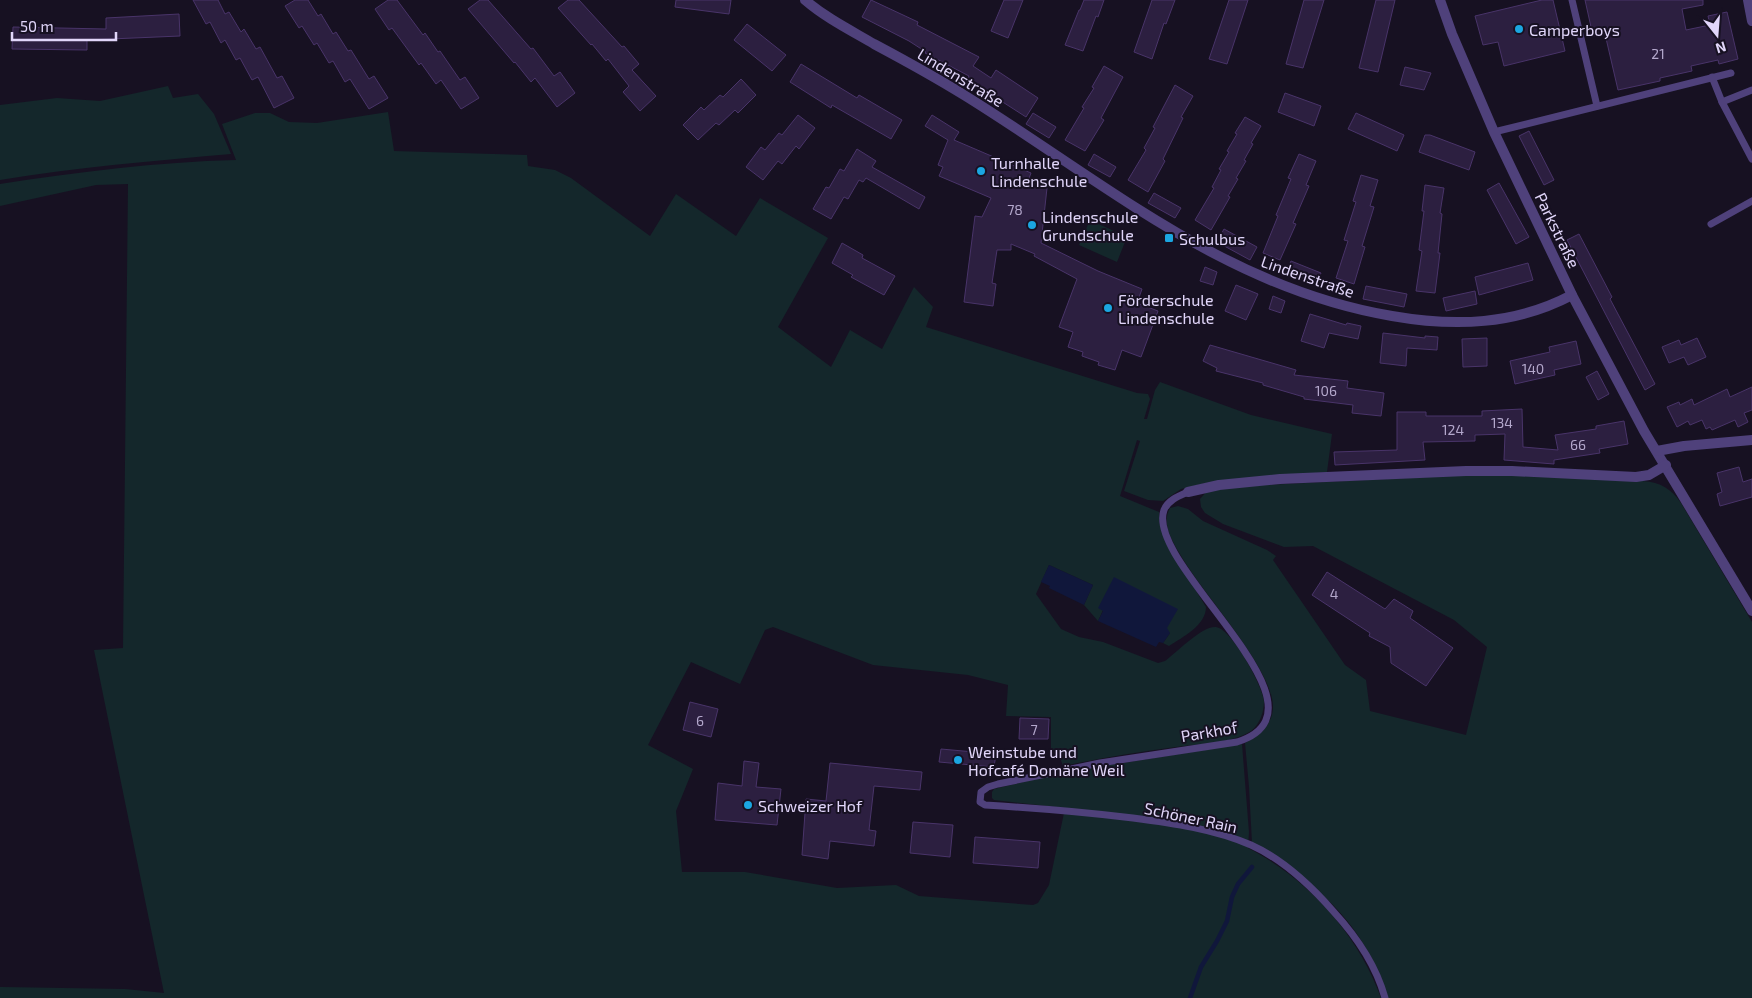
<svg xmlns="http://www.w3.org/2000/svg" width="1752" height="998" font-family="'Exo 2',sans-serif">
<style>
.green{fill:#14272b}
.water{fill:#10173b}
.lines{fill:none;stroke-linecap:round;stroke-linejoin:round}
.stream{stroke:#10173b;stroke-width:4.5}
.building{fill:#2c1f40;stroke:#493469}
.lane{stroke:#4f417b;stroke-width:7}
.street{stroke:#4f417b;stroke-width:10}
.poi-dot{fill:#1ba6e1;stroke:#171122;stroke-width:2}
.labels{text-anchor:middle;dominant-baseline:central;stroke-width:4;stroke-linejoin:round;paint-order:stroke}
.number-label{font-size:14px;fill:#b4a8cc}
.poi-label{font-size:16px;fill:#e1d6fa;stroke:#171122;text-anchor:start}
.street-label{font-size:16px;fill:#e1d6fa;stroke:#171122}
</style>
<rect width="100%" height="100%" fill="#171122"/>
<!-- green -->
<g class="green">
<path d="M168,86L173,98L198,94L214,114L231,154C153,161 77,167 0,180V105L57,98L100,101Z"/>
<path d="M388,112L394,151L527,155L528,166L555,170L571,178L650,236L676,194L736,236L760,198L828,238L778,327L831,367L850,330L882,349L914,287L933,307L926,327L1137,393L1148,394L1150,399L1144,419H1147L1155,390L1160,382L1251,415L1332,434L1327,472L1206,483L1181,489L1163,501L1148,500L1124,491L1140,441L1137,440L1120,496L1159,512L1160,525L1166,542L1206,607C1206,625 1183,637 1169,646L1163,643L1170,633L1099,608L1103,610L1098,621L1084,605L1093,585L1049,565L1036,594L1061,629L1079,637L1103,642L1158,663L1165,661C1177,652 1201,627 1215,627C1230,626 1263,686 1264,701C1264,712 1260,724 1251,731C1233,743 1198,744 1176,747C1139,752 1101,758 1063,766L1059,755H1051V717L1006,716L1008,685L968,675L873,665L773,627L765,630L740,684L691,662L648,745L693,769L676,811L682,872H745L837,888L896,885L919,896L1033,905L1038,903L1049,885L1065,808L994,800L992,798V792L994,789L1060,773L1242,744L1249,832L1248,848C1308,879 1358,934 1381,998H0V987H3L125,989L164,993L94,650L123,648L128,184L96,185L0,206V184C78,172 157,162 236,160L222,124L255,113H270L289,122L317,123Z"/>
<polygon points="1090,220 1127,237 1117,262 1079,245"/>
<path d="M1489,474L1643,481C1661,482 1671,489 1681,503L1752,622V998H1388C1376,958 1352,920 1320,893C1299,874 1274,859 1252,843L1249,787L1245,743C1260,736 1273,724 1273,706C1272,667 1201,592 1180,554C1172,540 1161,524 1170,508L1178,506L1188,509L1203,521L1267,550L1276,556L1273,560L1345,665L1366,680L1370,711L1466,735L1487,647L1454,620L1313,546L1284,547L1223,524L1205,513L1201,507L1200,499L1207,491L1242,486Z"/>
</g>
<!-- water -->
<g class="water">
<polygon points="1049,565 1093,585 1084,605 1049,588 1050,586 1041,582"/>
<polygon points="1114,577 1178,609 1167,628 1170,633 1163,643 1159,642 1156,647 1098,621 1103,611 1098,608"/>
</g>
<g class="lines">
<!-- stream -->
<polyline class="stream" points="1190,998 1201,967 1217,941 1227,921 1232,897 1238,884 1252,867"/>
</g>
<!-- building -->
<g class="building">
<polygon points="193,0 218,0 225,14 229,12 241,32 244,29 256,49 260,47 277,78 282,76 294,98 274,108 258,77 252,80 240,58 236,60 225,40 221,43 210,22 206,24"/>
<polygon points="295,0 308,0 318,16 321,14 333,34 336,32 348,51 351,50 369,79 374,76 388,98 369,109 350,79 345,82 333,61 329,63 317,43 314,45 302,26 299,28 285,6"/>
<polygon points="388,0 397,0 423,35 425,33 438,52 440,51 460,80 465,77 479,98 461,109 441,80 436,84 421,63 419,65 392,28 389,30 375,9"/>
<polygon points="480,0 488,0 531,49 533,48 554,76 560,72 575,93 557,107 535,78 531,82 515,62 514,63 468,9"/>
<polygon points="568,0 579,0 622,47 624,46 639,64 632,70 656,96 640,111 623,92 629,86 608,59 606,61 592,44 591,45 558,8"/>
<polygon points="676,0 731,0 729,14 675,7"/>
<polygon points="871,0 918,22 917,25 979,57 973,66 991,78 996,70 1038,98 1026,117 967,79 969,76 925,53 926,52 909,41 862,17"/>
<polygon points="1004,0 1023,0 1008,38 991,31"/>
<polygon points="1084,0 1104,0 1098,17 1096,16 1083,51 1065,45 1079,10 1080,10"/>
<polygon points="1152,0 1175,0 1166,24 1164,23 1152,59 1134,52"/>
<polygon points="1229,0 1248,0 1227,64 1209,59"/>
<polygon points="1304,0 1324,0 1303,68 1286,64"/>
<polygon points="1376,0 1395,0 1378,72 1359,68"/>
<polygon points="1542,0 1553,0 1565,51 1504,66 1498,42 1483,45 1475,16"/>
<polygon points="1585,0 1703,0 1703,5 1682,9 1686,30 1710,25 1708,16 1727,12 1738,59 1719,64 1718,60 1691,66 1692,71 1660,78 1660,81 1618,90 1605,34 1593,36"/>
<polygon points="179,14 180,36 87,40 87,50 12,49 13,27 106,29 106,18"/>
<polygon points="747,24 786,55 772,71 734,40"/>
<polygon points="801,64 857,98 859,95 902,120 891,139 832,105 831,108 790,82"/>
<polygon points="1104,66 1123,77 1101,118 1104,120 1085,151 1065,140 1084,108 1082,107 1094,88 1092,87"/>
<polygon points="1405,67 1431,73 1424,90 1400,85"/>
<polygon points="741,79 756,95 738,113 735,110 719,125 716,123 698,140 683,125 701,107 704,110 720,95 723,97"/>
<polygon points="1175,85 1193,96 1181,117 1183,118 1163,159 1165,161 1148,192 1128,180 1146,150 1144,148 1155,128 1153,127"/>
<polygon points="1285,93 1321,106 1314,126 1278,112"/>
<polygon points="1033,113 1056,127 1049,138 1026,124"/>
<polygon points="1356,113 1404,135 1397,151 1348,129"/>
<polygon points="798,115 815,128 799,149 796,146 782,164 778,161 763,180 746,167 761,147 765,150 779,133 782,135"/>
<polygon points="932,115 959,132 954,140 1031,173 1028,181 1047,188 1041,243 1098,271 1142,289 1137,303 1158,311 1141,357 1122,350 1115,370 1098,365 1099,362 1082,356 1083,352 1068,347 1073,332 1059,327 1077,279 1034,256 1035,254 1011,244 1011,250 997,250 992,283 996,284 993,306 964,302 975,216 982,217 991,198 939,176 943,167 938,165 948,140 925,126"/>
<polygon points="1245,117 1261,126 1251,143 1253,144 1244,160 1246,161 1236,178 1238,179 1228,196 1230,197 1211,230 1195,220 1214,188 1212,187 1221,170 1219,169 1229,152 1227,151 1237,134 1235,133"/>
<polygon points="1529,131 1554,180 1544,185 1519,136"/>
<polygon points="1425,135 1430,135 1475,152 1469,170 1419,152"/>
<polygon points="857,149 876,161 872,167 925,197 919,209 866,178 863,182 859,180 848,199 844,197 831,219 813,209 826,187 829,188 840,169 844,171"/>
<polygon points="1094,154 1116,167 1110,177 1088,165"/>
<polygon points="1299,154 1316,161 1306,185 1309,186 1293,223 1296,224 1280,260 1263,253 1278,216 1276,215 1291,179 1288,178"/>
<polygon points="1361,175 1378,180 1370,206 1374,207 1362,246 1365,247 1354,284 1336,278 1348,241 1344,240 1356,202 1353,201"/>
<polygon points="1499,183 1529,237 1516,244 1487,190"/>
<polygon points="1425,185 1444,188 1440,213 1442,214 1438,253 1440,253 1435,293 1416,291 1422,251 1419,250 1424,211 1422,211"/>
<polygon points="1154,193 1181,208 1175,218 1148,203"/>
<polygon points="1224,229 1257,247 1250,260 1217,242"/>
<polygon points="1579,234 1612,297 1610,299 1655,384 1645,390 1567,240"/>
<polygon points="842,243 863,255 862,258 895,276 884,295 851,277 853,275 832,263"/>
<polygon points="1291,261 1321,273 1316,284 1286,272"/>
<polygon points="1528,263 1533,280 1479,295 1475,277"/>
<polygon points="1205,267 1217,272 1213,285 1200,281"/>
<polygon points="1236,285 1258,294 1246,320 1225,311"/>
<polygon points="1366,286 1407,294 1404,307 1363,299"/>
<polygon points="1475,291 1477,304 1446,311 1443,298"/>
<polygon points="1273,296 1285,301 1281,313 1269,309"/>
<polygon points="1310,314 1346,325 1347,323 1361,326 1358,339 1329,333 1324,348 1301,341"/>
<polygon points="1383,333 1425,338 1425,336 1438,337 1437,350 1407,348 1406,366 1380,363"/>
<polygon points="1487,338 1487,366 1463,367 1462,339"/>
<polygon points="1697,338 1706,357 1688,365 1684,357 1669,363 1662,347 1679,340 1681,345"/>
<polygon points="1576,341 1581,364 1554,370 1555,375 1515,384 1510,361 1550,352 1549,347"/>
<polygon points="1210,345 1296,370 1294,375 1348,381 1347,388 1384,393 1381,416 1352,413 1353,405 1304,399 1304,397 1263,385 1263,383 1216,371 1217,368 1203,361"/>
<polygon points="1597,371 1609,394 1598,400 1586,377"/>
<polygon points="1752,387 1752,410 1744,413 1748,422 1738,427 1735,420 1712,430 1710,427 1706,429 1702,420 1690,425 1688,421 1677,427 1667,407 1679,402 1680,405 1692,399 1694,405 1727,389 1730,397"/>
<polygon points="1522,409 1523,447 1558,450 1555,435 1596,429 1596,426 1624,421 1628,444 1599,449 1600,453 1554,460 1554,464 1504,460 1505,434 1475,435 1475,441 1423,442 1425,460 1335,465 1334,452 1397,450 1397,412 1426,412 1426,416 1482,416 1482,411"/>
<polygon points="1739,467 1743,482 1752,479 1752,497 1720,506 1717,494 1722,492 1717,473"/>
<polygon points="1327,572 1385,609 1394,599 1413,611 1410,618 1453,648 1426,686 1391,663 1390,647 1369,636 1370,633 1312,595"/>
<polygon points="690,702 718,709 711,737 683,730"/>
<polygon points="1020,718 1049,719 1048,739 1019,739"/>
<polygon points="941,749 996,754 994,767 939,762"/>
<polygon points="744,761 759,763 756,787 781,789 777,825 715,820 718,783 742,786"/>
<polygon points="830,763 922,772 920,790 874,786 869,830 876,831 874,846 830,841 828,859 802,855 806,799 826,801"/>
<polygon points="913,822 953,825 950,857 910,853"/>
<polygon points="975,837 1040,842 1038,868 973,863"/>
</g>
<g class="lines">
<!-- lane -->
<g class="lane">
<polyline points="1572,0 1597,106"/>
<polyline points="1712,77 1722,102 1752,90"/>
<polyline points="1722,102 1752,159"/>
<polyline points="1494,132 1731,73"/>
<polyline points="1711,224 1752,201"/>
<path d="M1188,492C1179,496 1168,500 1164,510C1144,565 1343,709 1237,742L1100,763L998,784L988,787L981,792L980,802L985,805C1035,808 1084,812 1133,818C1172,823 1214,829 1251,845C1282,859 1311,886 1333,911C1356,936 1376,965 1385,998"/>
</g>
<!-- street -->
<g class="street">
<path d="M805,0C826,18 850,30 874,44C904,60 935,77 964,95C1103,181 1225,288 1392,316C1455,327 1515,325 1572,295"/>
<polyline points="1440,0 1452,34 1494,132 1572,295 1644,431 1752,611"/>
<polyline points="1748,0 1752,21"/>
<polyline points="1657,451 1684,446 1752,440"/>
<polyline points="1188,492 1219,485 1280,479 1466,471 1512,471 1636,477 1649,475 1666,465"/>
</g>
</g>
<!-- markers -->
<g class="poi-dot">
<circle cx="1519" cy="29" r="5"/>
<circle cx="981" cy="171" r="5"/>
<circle cx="1032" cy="225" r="5"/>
<rect x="1164" y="233" width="10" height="10" rx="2.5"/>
<circle cx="1108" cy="308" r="5"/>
<circle cx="958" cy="760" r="5"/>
<circle cx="748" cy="805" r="5"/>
</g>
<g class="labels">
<!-- number labels -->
<g class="number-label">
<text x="1658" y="53">21</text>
<text x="1015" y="209">78</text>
<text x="1533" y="368">140</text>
<text x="1326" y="390">106</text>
<text x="1502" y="422">134</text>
<text x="1453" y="429">124</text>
<text x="1578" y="444">66</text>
<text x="1334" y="593">4</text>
<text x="700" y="720">6</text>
<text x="1034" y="729">7</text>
</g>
<!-- poi labels -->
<g class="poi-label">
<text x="1529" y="29">Camperboys</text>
<text x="991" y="162">Turnhalle<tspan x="991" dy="18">Lindenschule</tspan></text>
<text x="1042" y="216">Lindenschule<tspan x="1042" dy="18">Grundschule</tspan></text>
<text x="1179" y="238">Schulbus</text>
<text x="1118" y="299">Förderschule<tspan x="1118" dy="18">Lindenschule</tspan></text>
<text x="968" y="751">Weinstube und<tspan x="968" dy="18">Hofcafé Domäne Weil</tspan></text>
<text x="758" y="805">Schweizer Hof</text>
</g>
<!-- street labels -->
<g class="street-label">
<text transform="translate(961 77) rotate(31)">Lindenstraße</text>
<text transform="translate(1558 230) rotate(64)">Parkstraße</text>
<text transform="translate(1308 276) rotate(19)">Lindenstraße</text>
<text transform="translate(1209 731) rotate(-10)">Parkhof</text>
<text transform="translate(1191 817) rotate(12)">Schöner Rain</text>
</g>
</g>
<!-- north arrow -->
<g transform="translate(1717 35) rotate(163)" stroke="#171122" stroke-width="4" paint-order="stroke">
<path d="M0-4L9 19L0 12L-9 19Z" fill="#e1d6fa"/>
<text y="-8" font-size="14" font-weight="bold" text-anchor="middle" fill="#e1d6fa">N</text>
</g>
<!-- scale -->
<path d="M12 32v8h104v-8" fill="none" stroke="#e1d6fa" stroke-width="2.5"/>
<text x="20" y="32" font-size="15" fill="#e1d6fa" stroke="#171122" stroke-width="4" paint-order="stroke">50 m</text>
</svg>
